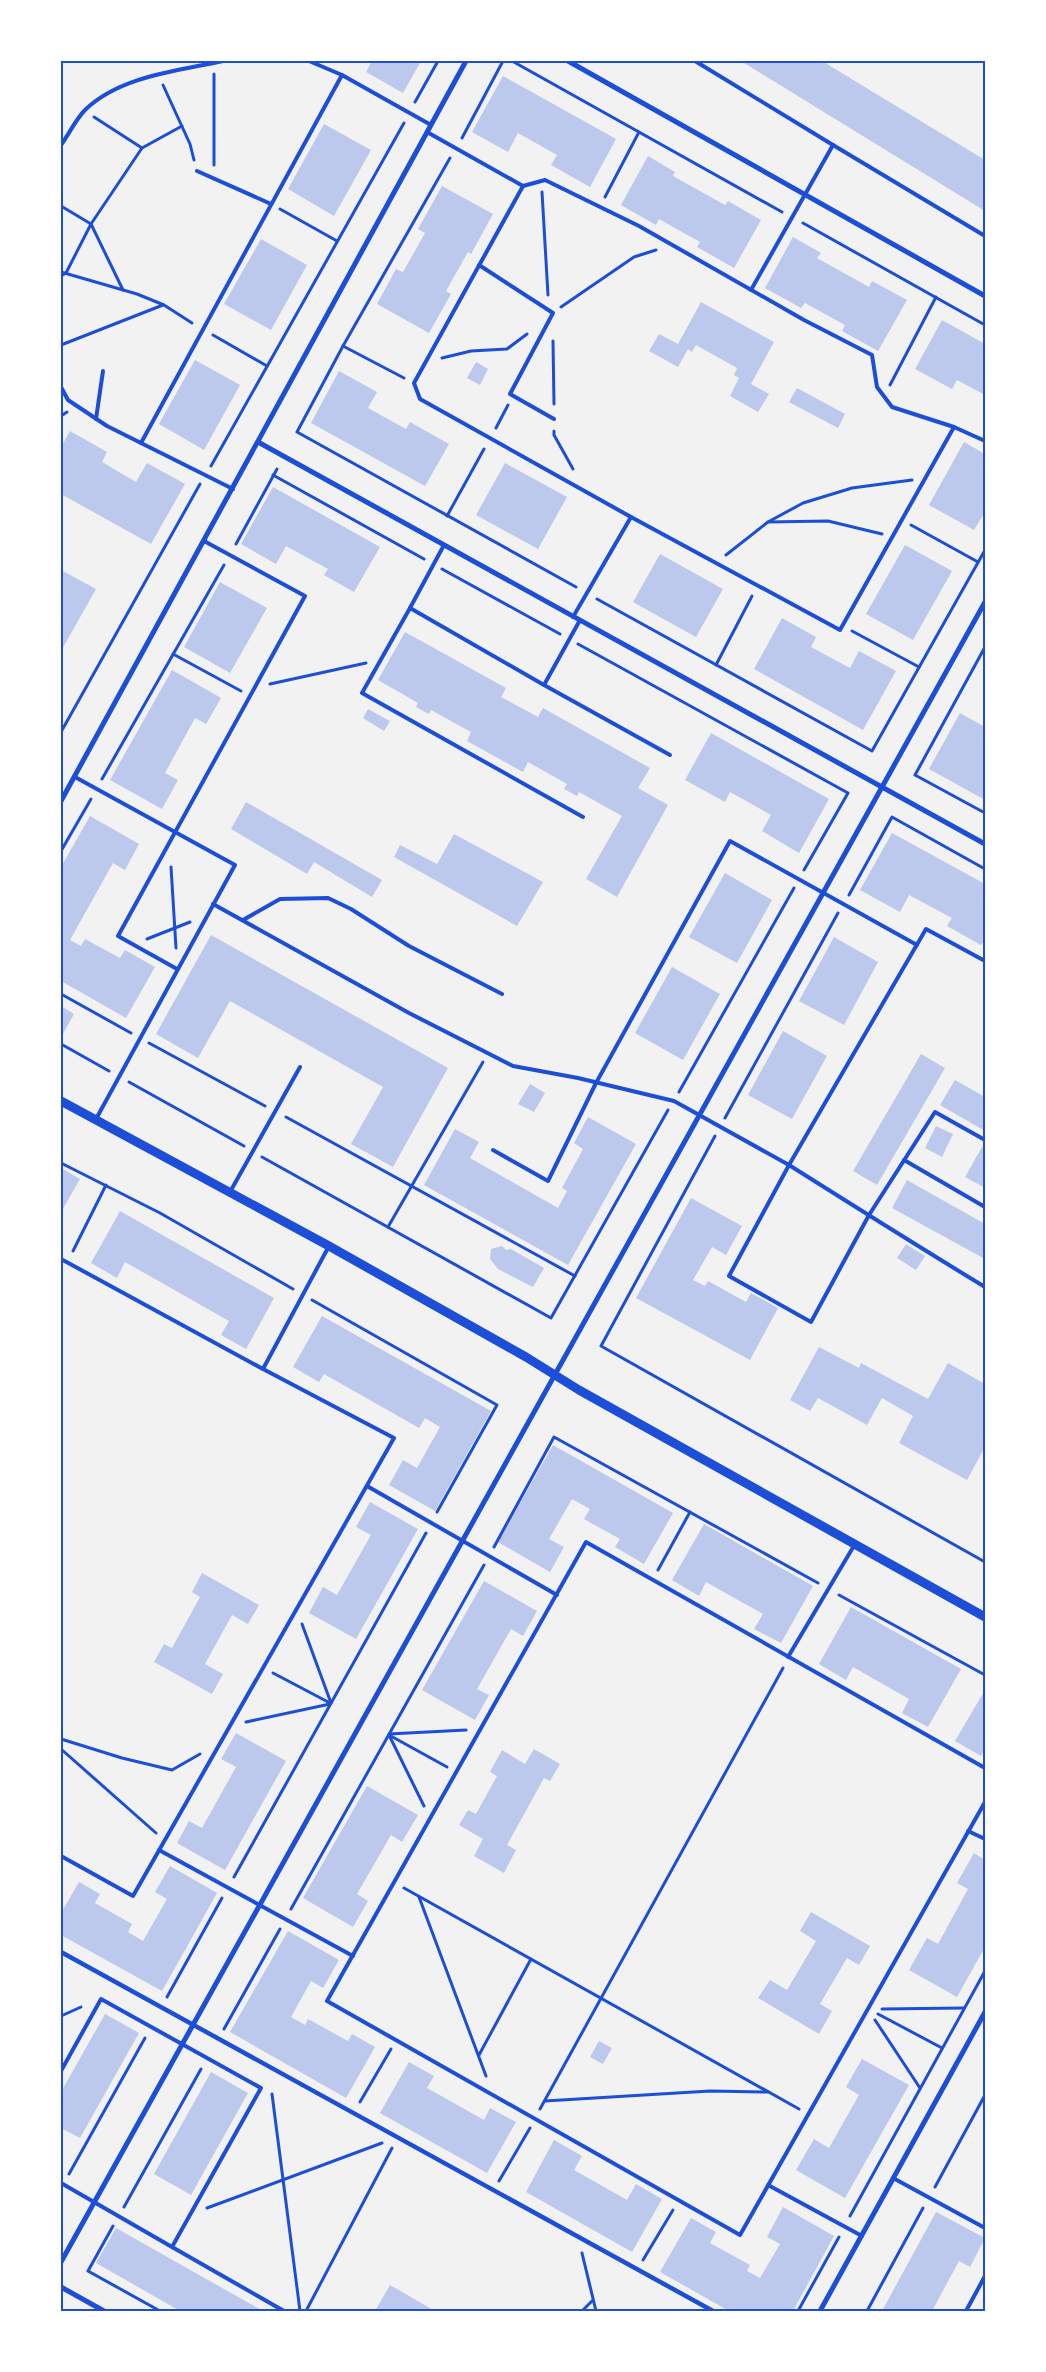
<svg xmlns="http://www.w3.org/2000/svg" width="1046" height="2372" font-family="'Fira Sans',sans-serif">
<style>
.building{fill:#bdc9ec}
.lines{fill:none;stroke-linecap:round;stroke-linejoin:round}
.path{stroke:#1d4ed8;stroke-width:3}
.service{stroke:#1d4ed8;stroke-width:4}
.pedestrian{stroke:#1d4ed8;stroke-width:4.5}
.minor{stroke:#1d4ed8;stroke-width:5}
.tertiary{stroke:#1d4ed8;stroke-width:9}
.neatline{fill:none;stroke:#1d4ed8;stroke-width:2}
</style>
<rect width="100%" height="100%" fill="#f2f2f2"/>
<!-- building -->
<g class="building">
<polygon points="372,61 421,61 403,93 366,72"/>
<polygon points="741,61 822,61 985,160 985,211"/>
<polygon points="503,76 616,139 590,187 551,165 557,155 518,133 508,152 472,132"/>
<polygon points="324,124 371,150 334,216 288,189"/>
<polygon points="648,156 675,172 673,176 725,205 728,201 761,220 734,268 697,247 700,242 659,219 656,225 621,205"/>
<polygon points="442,186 493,214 471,254 468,252 446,291 451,294 429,333 377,304 396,269 403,272 425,233 418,229"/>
<polygon points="793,237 821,253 817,258 869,287 872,281 907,300 878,351 842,331 845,325 805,303 801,308 765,288"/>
<polygon points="261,239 307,265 271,330 224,304"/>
<polygon points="701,302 774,342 751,384 769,394 758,412 730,396 739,378 734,375 737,368 696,345 692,352 688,349 678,367 649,351 659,334 678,344"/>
<polygon points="942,320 985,344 985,395 957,380 952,389 915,369"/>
<polygon points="195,360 240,385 204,450 159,424"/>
<polygon points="476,362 488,369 480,385 467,378"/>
<polygon points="339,371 377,392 368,408 406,429 410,422 449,444 425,486 311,423"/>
<polygon points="797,388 845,414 838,428 789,402"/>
<polygon points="70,431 107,452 102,462 136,482 147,463 185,484 151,544 61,494 61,447"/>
<polygon points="964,442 985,454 985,512 974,530 929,505"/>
<polygon points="505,463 567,497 538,549 476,515"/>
<polygon points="273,487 380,547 354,592 324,575 328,569 286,546 276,564 241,544"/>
<polygon points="905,545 952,571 913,640 866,614"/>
<polygon points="660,554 723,589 696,637 633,602"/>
<polygon points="61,570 96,589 61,651"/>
<polygon points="220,582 267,608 230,673 184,647"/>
<polygon points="782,618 816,637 811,647 850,668 859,651 896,671 863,730 754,669"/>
<polygon points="405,632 506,688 501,697 538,717 543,708 650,768 638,788 668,805 617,897 586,879 622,816 579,792 577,796 564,789 567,784 528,762 523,772 467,741 471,732 431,710 429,714 416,707 418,703 378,680"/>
<polygon points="172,670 221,698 206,724 195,718 165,773 178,780 162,809 110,780"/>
<polygon points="368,709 390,721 384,731 363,718"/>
<polygon points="960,713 985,727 985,800 929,769"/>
<polygon points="711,733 829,799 799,853 762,831 771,815 730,792 725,802 685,780"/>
<polygon points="246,802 382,880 372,897 314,862 307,874 231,829"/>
<polygon points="90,816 139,844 125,870 113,863 70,940 81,946 85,939 120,958 125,950 155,967 126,1018 61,981 61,867"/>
<polygon points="892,833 985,884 985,939 981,945 947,926 952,918 909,895 900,912 860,890"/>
<polygon points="454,834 543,882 517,926 394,857 400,845 437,864"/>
<polygon points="725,873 772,900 737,963 689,937"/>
<polygon points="211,935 448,1068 393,1167 351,1144 383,1087 230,1001 198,1058 156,1034"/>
<polygon points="834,937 878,962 844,1025 799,1001"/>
<polygon points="672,967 720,994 683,1060 635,1033"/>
<polygon points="61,1006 74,1014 63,1034 61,1034"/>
<polygon points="783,1031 827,1056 792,1119 748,1095"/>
<polygon points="921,1054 945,1068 877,1185 853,1171"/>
<polygon points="955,1080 985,1097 985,1131 940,1105"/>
<polygon points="530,1084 545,1093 534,1112 518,1104"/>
<polygon points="588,1117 636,1144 568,1265 424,1185 455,1129 479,1142 470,1158 558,1208 567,1191 562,1188 583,1149 574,1143"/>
<polygon points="936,1126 953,1134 942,1157 925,1148"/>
<polygon points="982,1147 985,1148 985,1188 965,1177"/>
<polygon points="61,1168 80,1179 61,1212"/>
<polygon points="907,1180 985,1224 985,1259 892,1208"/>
<polygon points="691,1198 742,1226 726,1255 712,1247 693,1280 705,1286 708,1281 746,1302 751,1293 778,1308 750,1360 636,1298"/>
<polygon points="120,1211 274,1298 246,1349 221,1335 229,1321 125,1262 117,1278 91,1263"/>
<polygon points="906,1244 925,1256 916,1270 897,1258"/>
<polygon points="502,1246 506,1250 511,1249 544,1268 533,1287 498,1269 490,1259 491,1249"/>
<polygon points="322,1316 491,1411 435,1511 389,1485 403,1460 417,1468 440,1427 425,1418 419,1428 324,1374 319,1382 293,1367"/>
<polygon points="819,1347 859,1368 861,1363 928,1399 948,1363 985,1384 985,1447 967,1480 899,1443 913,1416 882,1398 867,1425 818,1398 810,1411 790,1400"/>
<polygon points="553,1445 673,1513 644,1564 615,1547 620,1539 584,1519 590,1509 572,1499 549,1539 564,1547 550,1572 498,1542"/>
<polygon points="370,1502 418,1529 356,1639 309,1613 323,1587 337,1595 371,1535 356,1527"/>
<polygon points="704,1524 813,1586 781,1643 754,1629 763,1614 706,1582 699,1596 672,1580"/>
<polygon points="202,1573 259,1605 248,1624 232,1615 205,1664 223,1674 212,1694 154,1662 164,1644 172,1648 200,1597 192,1592"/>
<polygon points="484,1581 537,1611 523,1636 511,1629 477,1689 489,1695 475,1720 422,1690"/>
<polygon points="851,1607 961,1669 928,1727 902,1713 909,1699 853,1667 846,1680 819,1664"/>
<polygon points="985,1690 985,1748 981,1756 955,1741"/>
<polygon points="236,1733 286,1761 225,1870 177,1843 189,1821 202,1828 236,1767 221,1759"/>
<polygon points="534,1749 560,1764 550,1781 544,1778 507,1845 516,1850 504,1873 474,1856 483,1839 459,1825 468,1810 476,1814 497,1776 490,1772 502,1750 525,1764"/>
<polygon points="367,1786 418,1815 402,1842 391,1835 357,1894 368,1901 353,1927 303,1898"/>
<polygon points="974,1853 985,1860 985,1947 957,1997 909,1970 927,1938 938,1944 968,1889 957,1883"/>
<polygon points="170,1866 217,1893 162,1991 61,1935 61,1913 79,1882 100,1894 95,1903 132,1924 128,1932 143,1941 167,1899 155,1892"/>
<polygon points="811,1912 870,1946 859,1965 847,1958 820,2004 832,2011 819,2034 758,1998 770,1980 787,1990 816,1941 800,1931"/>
<polygon points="288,1931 339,1960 323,1988 311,1981 291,2017 305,2025 308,2019 348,2041 352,2034 375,2047 346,2098 230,2032"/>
<polygon points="105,2014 139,2033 80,2138 61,2128 61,2092"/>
<polygon points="599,2041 612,2048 603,2064 590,2057"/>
<polygon points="862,2059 909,2085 845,2198 796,2170 814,2139 829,2148 859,2095 846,2087"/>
<polygon points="409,2062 434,2076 427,2088 484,2120 490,2108 516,2122 487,2173 380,2113"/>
<polygon points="211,2072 248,2093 191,2195 154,2174"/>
<polygon points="554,2140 582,2156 574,2170 627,2200 636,2184 662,2199 632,2252 526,2192"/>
<polygon points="783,2207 834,2236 793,2311 729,2311 660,2272 691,2218 716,2232 710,2243 750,2265 747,2271 760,2278 780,2244 767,2237"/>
<polygon points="936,2212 985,2238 970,2267 959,2261 932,2311 882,2311"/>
<polygon points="116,2228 263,2311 180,2311 96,2263"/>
<polygon points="390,2285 435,2311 375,2311"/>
</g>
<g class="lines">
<!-- path -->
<g class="path">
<polyline points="512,61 782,212"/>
<polyline points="163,85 190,144 194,160"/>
<polyline points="415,102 438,61"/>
<polyline points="462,138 503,61"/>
<polyline points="142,148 182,126"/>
<polyline points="450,158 343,346 297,432 576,587"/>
<polyline points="214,165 214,74"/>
<polyline points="542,192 548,295"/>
<polyline points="605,197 639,132"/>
<polyline points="61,206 91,224 123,290"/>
<polyline points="280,209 337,241"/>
<polyline points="803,223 985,325"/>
<polyline points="61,272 137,294 164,305 192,323"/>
<polyline points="61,276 66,273 91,224 142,148 94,117"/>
<polyline points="561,307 634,257 656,250"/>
<polyline points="213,335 267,366"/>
<polyline points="553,341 554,404"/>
<polyline points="61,345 163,305"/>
<polyline points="343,346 404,378"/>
<polyline points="442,358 471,351 507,349 527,334"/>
<polyline points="890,385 936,297"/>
<polyline points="61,416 67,412"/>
<polyline points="496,428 508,405"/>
<polyline points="554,431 554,435 573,469"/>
<polyline points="211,466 404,123"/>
<polyline points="273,475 424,559"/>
<polyline points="447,516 484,449"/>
<polyline points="768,522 803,503 852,488 912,480"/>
<polyline points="911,525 978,562"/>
<polyline points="236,544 277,469"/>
<polyline points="726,555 768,522 828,521 882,534"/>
<polyline points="442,569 560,634"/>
<polyline points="597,599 872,751 985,550"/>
<polyline points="852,631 919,667"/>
<polyline points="578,644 848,793 804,870"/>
<polyline points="985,647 915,775 985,813"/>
<polyline points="173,654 241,691"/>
<polyline points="716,665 752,596"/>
<polyline points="270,684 366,663"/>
<polyline points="61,732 200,484"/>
<polyline points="102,779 224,565"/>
<polyline points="61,851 91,799"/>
<polyline points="171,867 176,948"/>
<polyline points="849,895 892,817 985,869"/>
<polyline points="147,939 190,922"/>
<polyline points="61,994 131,1033"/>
<polyline points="149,1043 265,1106"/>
<polyline points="61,1044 109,1071"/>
<polyline points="129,1082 244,1146"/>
<polyline points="679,1092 794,888"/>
<polyline points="286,1117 575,1276"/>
<polyline points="725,1118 838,913"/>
<polyline points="715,1136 601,1346 985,1562"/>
<polyline points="262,1157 551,1318 668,1110"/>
<polyline points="61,1163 160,1213 293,1289"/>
<polyline points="388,1227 483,1062"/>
<polyline points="73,1251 106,1185"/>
<polyline points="312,1300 497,1405 437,1512"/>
<polyline points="494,1547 554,1437 818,1583"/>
<polyline points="658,1570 690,1512"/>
<polyline points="839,1595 985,1675"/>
<polyline points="302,1624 331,1703"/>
<polyline points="273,1673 330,1703"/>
<polyline points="246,1722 330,1704"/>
<polyline points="389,1734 466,1730"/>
<polyline points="389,1735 424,1806"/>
<polyline points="389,1735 447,1767"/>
<polyline points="61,1739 122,1758 172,1770 200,1754"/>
<polyline points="61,1749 156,1833"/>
<polyline points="234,1877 426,1533"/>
<polyline points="404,1888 799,2109"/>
<polyline points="419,1897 486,2076"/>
<polyline points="291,1909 484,1565"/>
<polyline points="167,1997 222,1898"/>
<polyline points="882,2009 964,2008"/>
<polyline points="878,2014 942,2048"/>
<polyline points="61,2016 81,2007"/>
<polyline points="875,2020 920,2088"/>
<polyline points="224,2029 280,1929"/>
<polyline points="479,2055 531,1959"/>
<polyline points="272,2094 300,2311"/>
<polyline points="545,2101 710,2091 768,2092"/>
<polyline points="360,2102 391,2049"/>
<polyline points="540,2109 783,1668"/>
<polyline points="69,2174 145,2038"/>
<polyline points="499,2181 530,2128"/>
<polyline points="935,2187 985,2095"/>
<polyline points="124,2207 201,2069"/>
<polyline points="207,2208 382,2143"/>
<polyline points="850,2216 985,1971"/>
<polyline points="113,2226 88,2271 160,2311"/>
<polyline points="582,2253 596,2311"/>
<polyline points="643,2260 673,2210"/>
<polyline points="306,2311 392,2148"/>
<polyline points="582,2311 592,2301"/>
<polyline points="798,2311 839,2237"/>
<polyline points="867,2311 923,2208"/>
</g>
<!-- service -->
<g class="service">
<polyline points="309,61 342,75 431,125"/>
<polyline points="695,61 833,145 751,290"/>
<polyline points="427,132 523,186 414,383 420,399 631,517 573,617"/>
<path d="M61,145C69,134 76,119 85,110C120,76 177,71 223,61"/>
<polyline points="833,145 985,236"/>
<polyline points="197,171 271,204"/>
<polyline points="523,186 545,180 639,226 804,320 872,355 877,387 892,407 954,427 840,630 631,517"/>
<polyline points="479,265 553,313 510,394 554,419"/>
<polyline points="61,387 68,400 107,426 233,489"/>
<polyline points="96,419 103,371"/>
<polyline points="954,427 985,441"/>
<polyline points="141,443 342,75"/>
<polyline points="410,608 444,545"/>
<polyline points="580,620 544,685 410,608 362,693 583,817"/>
<polyline points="544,685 670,755"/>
<polyline points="75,777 235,865 96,1119"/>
<polyline points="213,904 409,1013 513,1066 578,1078 674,1101 789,1165 926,929 985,961"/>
<polyline points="243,920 280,899 328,898 351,909 409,946 502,994"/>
<polyline points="177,969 118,936 305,596 204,541"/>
<path d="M985,1140L935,1112L869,1215L811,1322L729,1276L789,1165C854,1206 919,1247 985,1287"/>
<polyline points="493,1150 548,1181 596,1083 730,841 917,945"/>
<polyline points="904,1160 985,1207"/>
<polyline points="230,1192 300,1067"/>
<polyline points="61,1259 263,1369 329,1246"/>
<polyline points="367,1486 557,1595"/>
<polyline points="788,1657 855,1544"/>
<polyline points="985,1768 586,1542 327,2001 740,2235 985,1802"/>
<polyline points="968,1831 985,1839"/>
<polyline points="159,1850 353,1956"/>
<polyline points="61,1856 133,1896 394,1438 263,1369"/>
<polyline points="61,2071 101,1999 261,2088 172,2247 284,2311"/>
<polyline points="893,2178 985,2228"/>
<polyline points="61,2183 172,2247"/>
<polyline points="768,2185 862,2236"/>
<polyline points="966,2311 985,2276"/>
</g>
<!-- pedestrian -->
<polyline class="pedestrian" points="61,1952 713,2311"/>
<!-- minor -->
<g class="minor">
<polyline points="568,61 985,296"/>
<polyline points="258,442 985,844"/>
<polyline points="61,801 466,61"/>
<polyline points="61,2262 985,602"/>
<polyline points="61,2287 104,2311"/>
<polyline points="820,2311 985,2012"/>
</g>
<!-- tertiary -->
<polyline class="tertiary" points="61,1101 329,1246 526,1357 579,1390 985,1617"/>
</g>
<!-- border -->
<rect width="1046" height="2372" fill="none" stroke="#ffffff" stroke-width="125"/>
<rect x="62" y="62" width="922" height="2248" class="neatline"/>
</svg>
